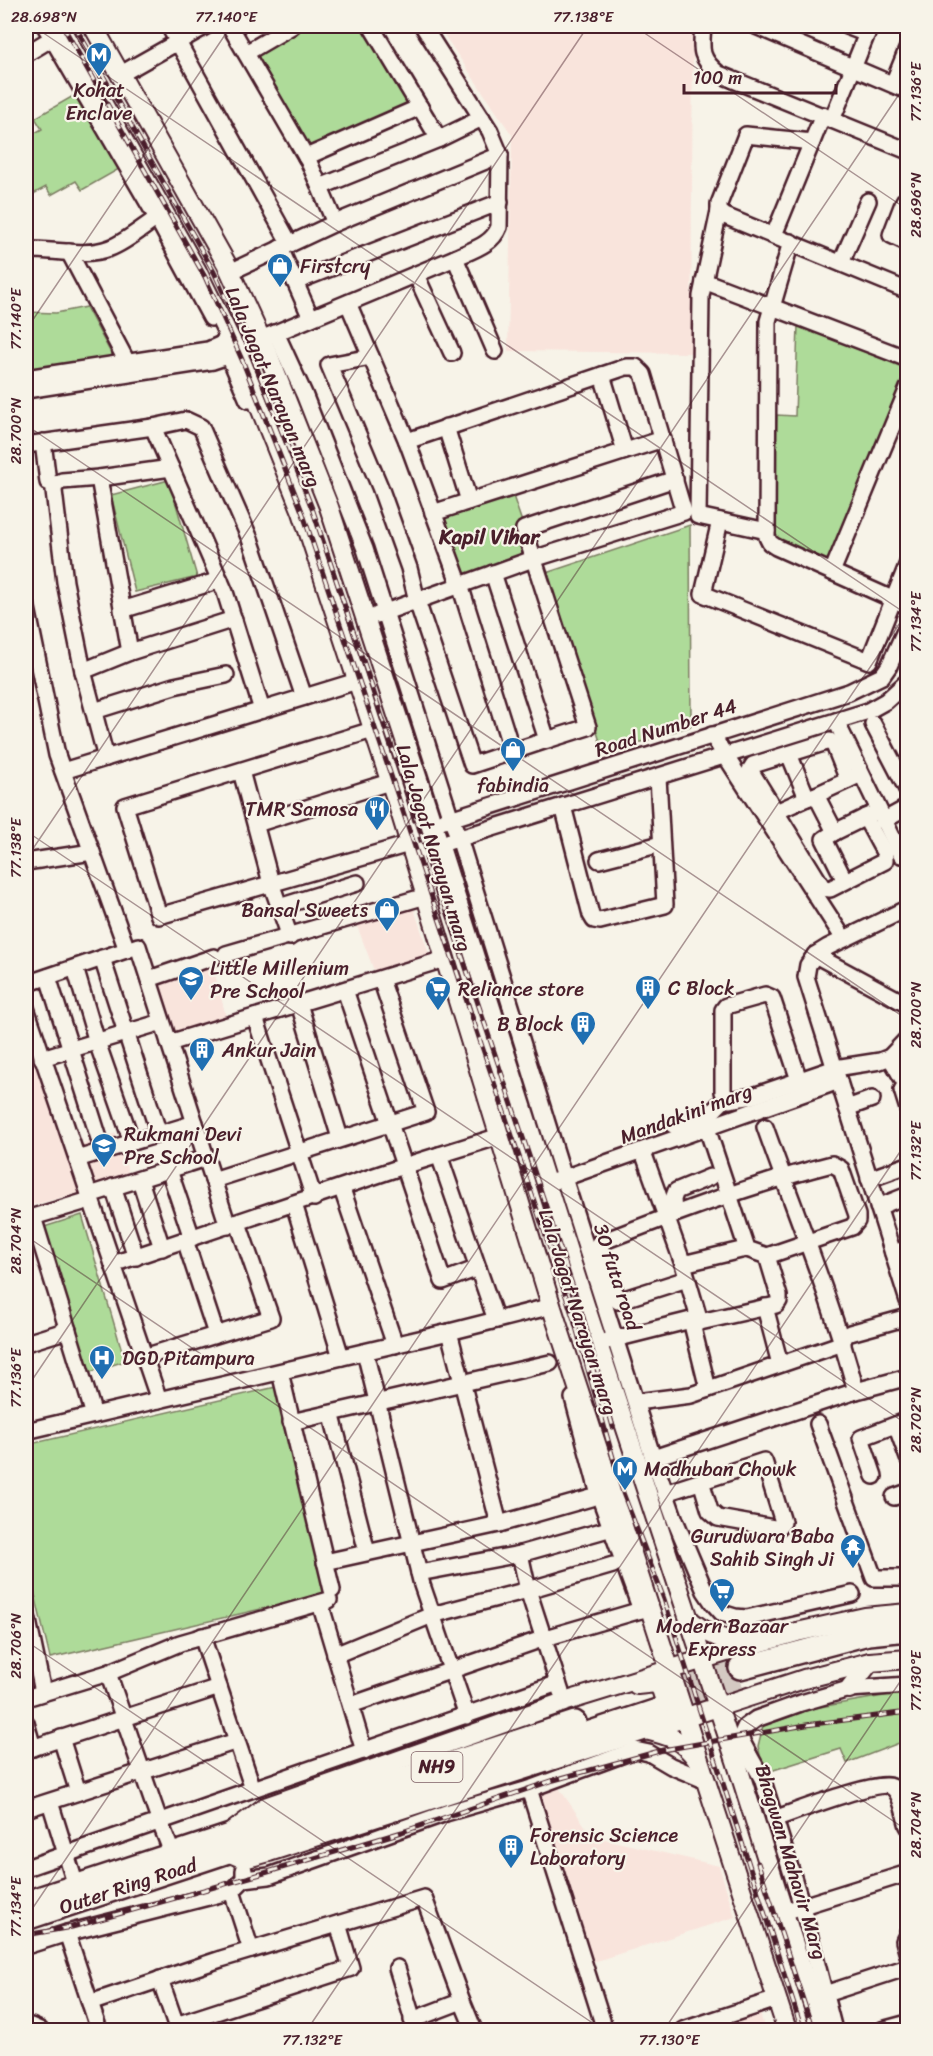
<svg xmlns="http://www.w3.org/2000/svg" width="933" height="2056" font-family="Sriracha,sans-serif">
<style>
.built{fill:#f9e4dc}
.green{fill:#aedb99;stroke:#7c7d62;stroke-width:1.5}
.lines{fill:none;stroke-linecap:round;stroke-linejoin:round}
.highway-tunnel{stroke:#d4c9c2;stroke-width:21;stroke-dasharray:21 10;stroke-linecap:butt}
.minor-casing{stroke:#4a1f2b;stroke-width:20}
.major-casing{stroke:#4a1f2b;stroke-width:22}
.highway-casing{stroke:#4a1f2b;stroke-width:26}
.minor{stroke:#f7f3e8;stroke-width:15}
.major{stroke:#f7f3e8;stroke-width:18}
.highway{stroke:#f7f3e8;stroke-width:21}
.rail-casing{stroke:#4a1f2b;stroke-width:5}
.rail{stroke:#f7f3e8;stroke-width:3;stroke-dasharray:9;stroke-linecap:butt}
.ticks{fill:none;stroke:#4a1f2b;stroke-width:1.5;stroke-opacity:0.45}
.labels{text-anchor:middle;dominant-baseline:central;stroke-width:4.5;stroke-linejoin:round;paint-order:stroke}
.shield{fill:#f7f3e8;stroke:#7e5f64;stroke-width:1.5}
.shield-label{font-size:18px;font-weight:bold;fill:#4a1f2b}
.poi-label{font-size:20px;fill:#4a1f2b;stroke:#f7f3e8;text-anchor:start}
.street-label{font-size:20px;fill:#4a1f2b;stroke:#f7f3e8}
.neighbourhood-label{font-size:21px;font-weight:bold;fill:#4a1f2b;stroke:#f7f3e8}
.neatline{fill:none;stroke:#4a1f2b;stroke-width:2}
.ticks-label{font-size:15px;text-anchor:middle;fill:#4a1f2b}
</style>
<rect width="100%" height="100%" fill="#f7f3e8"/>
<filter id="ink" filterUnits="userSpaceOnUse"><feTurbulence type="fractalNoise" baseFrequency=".0167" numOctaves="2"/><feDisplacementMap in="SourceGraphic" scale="12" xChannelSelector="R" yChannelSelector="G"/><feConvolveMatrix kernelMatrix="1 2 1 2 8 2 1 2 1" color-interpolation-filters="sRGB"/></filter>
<g filter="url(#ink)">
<!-- built -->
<g class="built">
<polygon points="438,26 693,26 691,353 508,351 512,135"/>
<polygon points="412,903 431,960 375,973 354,918"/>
<polygon points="212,963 227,1020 172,1038 153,983"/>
<polygon points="26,1026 82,1192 26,1207"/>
<polygon points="116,1133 130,1178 88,1191 73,1147"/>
<polygon points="557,1785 592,1836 719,1866 735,1917 587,1964 532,1790"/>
<polygon points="759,2010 765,2030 703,2030"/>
</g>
<!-- green -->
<g class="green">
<polygon points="285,26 371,26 416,100 310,148 251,46"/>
<polygon points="75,95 119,169 82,190 76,181 51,195 46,187 26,198 26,161 28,159 26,156 26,138 42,129 35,118"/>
<polygon points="86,307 113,357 26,371 26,312 56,313"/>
<polygon points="798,325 907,369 828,562 773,537 777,415 795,416"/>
<polygon points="169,480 197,577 135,592 111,495"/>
<polygon points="512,493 533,554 462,577 442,517"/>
<polygon points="690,525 691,726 604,754 546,573"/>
<polygon points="82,1215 125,1361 87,1373 44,1227"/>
<polygon points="276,1387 325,1594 50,1658 26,1557 26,1445"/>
<polygon points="907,1692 907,1740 847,1763 841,1749 764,1773 758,1746 763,1726 814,1708"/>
</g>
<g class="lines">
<!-- highway-tunnel -->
<g class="highway-tunnel">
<polyline points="652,1696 740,1668"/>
<polyline points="662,1708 745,1682"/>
</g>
<defs>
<g id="minor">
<polyline points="45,26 157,218 211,318"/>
<polyline points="169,26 290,244"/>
<polyline points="230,26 309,162 335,223"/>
<polyline points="371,26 439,139"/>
<path d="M703,26C701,49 699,58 719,74L908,151"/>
<polyline points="756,26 908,91"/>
<polyline points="846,26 867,34"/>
<polyline points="246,53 292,26"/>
<polyline points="26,54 59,34"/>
<polyline points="121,74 206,26"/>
<polyline points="893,84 908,47"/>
<polyline points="832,120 870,26"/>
<polyline points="812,142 746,135 719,204 719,211 725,216 908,291"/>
<polyline points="306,157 420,107"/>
<polyline points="320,187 439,139 482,118"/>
<polyline points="904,201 891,235 908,243"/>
<polyline points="719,211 701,296 698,516 767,531"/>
<polyline points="774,235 823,115"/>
<polyline points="791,242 768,321 767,537 770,543 776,547 908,606"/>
<polyline points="280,248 311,318"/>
<path d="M26,250C53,249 83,258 110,248C126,242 142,228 157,218L166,215"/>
<polyline points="69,252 127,362"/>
<polyline points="455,258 495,351"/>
<polyline points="841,263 868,201"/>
<polyline points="230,272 335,223 500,155"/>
<polyline points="416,275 452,353"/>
<polyline points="704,281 908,359"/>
<polyline points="295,282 500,202"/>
<polyline points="348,303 407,441 460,585 512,751"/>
<polyline points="276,333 304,394 365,549 451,819 459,838 564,1178 653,1458 675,1520 705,1591 713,1603 722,1613 735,1617 747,1618 852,1594"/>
<polyline points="223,342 248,400"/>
<polyline points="371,357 329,365 380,487 409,568 417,601 472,765 547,740 493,573"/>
<polyline points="602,375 625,451"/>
<polyline points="26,378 208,350 224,343 232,342"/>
<path d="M26,390L213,361L237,353L261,339L455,258C472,250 492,245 499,227L500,155L490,131L423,26"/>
<polyline points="153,427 225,592 262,710"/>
<polyline points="446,427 469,501"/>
<polyline points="43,442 48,482 55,485"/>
<polyline points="26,445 153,427 186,420 201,427 250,539 304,697"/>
<polyline points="99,478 130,652"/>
<polyline points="55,485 54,491 65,582 83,671 106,758"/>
<polyline points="55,485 62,481 99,478 171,468"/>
<polyline points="433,513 663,439"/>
<polyline points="720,521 703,594 869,661 908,563"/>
<polyline points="832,572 908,388"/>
<polyline points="26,603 57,755 127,950"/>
<polyline points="122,610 220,580"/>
<polyline points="377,615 533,559 684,512 643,374 636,367 626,367 407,441"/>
<polyline points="83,671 130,652 234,619"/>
<polyline points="94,711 174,686 226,675"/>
<polyline points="836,721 901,855"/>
<polyline points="873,724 908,791"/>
<polyline points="366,732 125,806 159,916 409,844"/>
<polyline points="712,735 844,939"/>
<polyline points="547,740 588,727 524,529 675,479"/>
<polyline points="789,754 807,798 816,795"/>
<polyline points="63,771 357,681"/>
<polyline points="241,771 271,883 290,937"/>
<polyline points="857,776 816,795 835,832 872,814"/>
<polyline points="848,780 834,745 830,741 753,765 750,770 823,888 830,889 885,861 885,854 865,817"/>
<polyline points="563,806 591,915 594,920 600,921 665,905 658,777"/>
<polyline points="776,812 807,798"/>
<polyline points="883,821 908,807"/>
<polyline points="256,824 383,784"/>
<polyline points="835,832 824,839 845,881"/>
<polyline points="406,833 849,692 882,676 889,666 908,624"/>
<polyline points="412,853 868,711 886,701 908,681"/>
<polyline points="599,860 661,844"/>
<polyline points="26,862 92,852"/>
<polyline points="279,907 357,883"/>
<polyline points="908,908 828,947 815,955 808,965 806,977 908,1301"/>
<polyline points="226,954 426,896"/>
<polyline points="815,955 908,1005"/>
<polyline points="102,958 159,1134"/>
<polyline points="75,968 97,1042 132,1142"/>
<polyline points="48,977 103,1151"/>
<polyline points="149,979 214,957"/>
<polyline points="26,984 138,946 228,1226"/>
<polyline points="345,990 443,1281 478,1268"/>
<polyline points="299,1004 340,1138"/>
<polyline points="26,1008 159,1400"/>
<polyline points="255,1017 314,1198"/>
<polyline points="169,1043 438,961"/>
<polyline points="890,1057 905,1083"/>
<polyline points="42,1058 162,1022"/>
<polyline points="799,1080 772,998 765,995 726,1006 723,1010 723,1092 729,1100 753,1096 835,1068 880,1061 890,1057 908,1038"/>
<polyline points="908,1081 902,1090 908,1109"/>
<polyline points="847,1108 872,1099"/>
<polyline points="673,1125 709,1115 726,1098"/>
<path d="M765,1127C796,1215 832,1301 856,1391"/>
<polyline points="707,1128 747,1249"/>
<polyline points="643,1152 683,1264 700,1322"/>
<polyline points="439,1155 496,1320"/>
<polyline points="77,1159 195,1123"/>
<polyline points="169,1170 192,1238"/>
<polyline points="869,1179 908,1165"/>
<polyline points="140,1180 162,1248"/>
<polyline points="213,1180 426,1112 381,979"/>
<polyline points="555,1181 839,1081"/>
<polyline points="113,1187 136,1257"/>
<polyline points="342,1189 395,1345"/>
<polyline points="89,1195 206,1158"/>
<polyline points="294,1204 341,1357"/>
<polyline points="878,1207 903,1197"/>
<polyline points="674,1214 673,1199 676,1191 710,1177"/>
<polyline points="33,1217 94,1415"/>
<polyline points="26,1219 90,1200"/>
<polyline points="185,1240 216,1334"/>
<polyline points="893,1253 908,1248"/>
<polyline points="113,1264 404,1166 500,1136"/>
<path d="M683,1264L741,1250L747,1249L767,1256L852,1227L857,1221V1215L841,1169L832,1164C753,1184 676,1213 599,1243L618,1301L687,1279"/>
<polyline points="765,1307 780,1364"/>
<polyline points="691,1320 708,1389"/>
<polyline points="449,1332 499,1524"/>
<polyline points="850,1333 908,1317"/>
<polyline points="607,1341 691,1320 700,1322 776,1305 779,1301 779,1296 767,1256"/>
<polyline points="26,1343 68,1330"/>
<polyline points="365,1352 422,1585 467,1716"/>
<polyline points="144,1357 271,1318 238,1223"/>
<polyline points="280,1372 332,1590"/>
<polyline points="573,1398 599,1495 641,1610"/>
<polyline points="636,1402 691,1395 843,1343"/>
<polyline points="327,1414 550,1363"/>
<polyline points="291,1422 327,1414 332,1416 367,1552"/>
<polyline points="818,1424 874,1578 908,1578"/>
<polyline points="896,1425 908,1458"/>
<polyline points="26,1431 449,1332 548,1307 552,1308"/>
<polyline points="653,1458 856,1391 908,1377"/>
<polyline points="874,1476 861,1438 908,1420"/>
<polyline points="665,1493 764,1461 783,1522 779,1527 774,1528 718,1518 710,1511 701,1481"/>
<polyline points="894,1497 908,1492"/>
<polyline points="520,1554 528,1590 561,1692"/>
<polyline points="325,1562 499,1524 591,1498"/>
<polyline points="419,1573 520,1554 605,1530"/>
<polyline points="320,1603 364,1751"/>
<polyline points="26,1611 43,1692"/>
<polyline points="202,1636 253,1789"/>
<polyline points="335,1655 432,1615 528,1590 613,1565"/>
<polyline points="108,1673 159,1820 173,1855"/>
<polyline points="26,1698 108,1673 180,1643 329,1600"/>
<polyline points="351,1705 545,1638 641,1610 649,1606"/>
<polyline points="26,1723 33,1748"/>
<polyline points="61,1738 78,1792"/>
<polyline points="26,1750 219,1687"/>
<polyline points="749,1755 762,1778 802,1906 834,2030"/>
<polyline points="742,1759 749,1755 740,1738 745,1727 756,1719 801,1703 849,1689 908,1685"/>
<polyline points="529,1789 605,2030"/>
<polyline points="50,1802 76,1886"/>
<polyline points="26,1809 237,1741"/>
<path d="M774,1819C792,1813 879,1779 892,1787C902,1793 904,1815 908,1826"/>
<polyline points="26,1868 558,1683"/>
<polyline points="244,1879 269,1876 446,1813 529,1789 635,1750 649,1753 671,1766 707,1781"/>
<polyline points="232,1891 251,1950"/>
<polyline points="793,1909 908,1873"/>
<polyline points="67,1933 99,2030"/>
<polyline points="908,1933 904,1941 908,1955"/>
<polyline points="26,1946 67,1933 232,1891 244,1879 244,1870"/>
<polyline points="397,1968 416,2030"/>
<polyline points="160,1979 176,2025 351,1968 338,1924"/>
<polyline points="825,1994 908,1967"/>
<polyline points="462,2001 474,2030"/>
<polyline points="90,2003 221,1959 424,1898 462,2001 412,2020"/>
<polyline points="26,2026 31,2026 40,2030"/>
<polyline points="683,2030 777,1999"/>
<polyline points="882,2030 908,2023"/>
</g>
<g id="major">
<polyline points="59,26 197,271 223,324 242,363 302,512 398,805 552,1308 787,2030"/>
<polyline points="93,26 226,263 268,354 329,507 439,844 585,1305 736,1761 821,2030"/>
<path d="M691,1621C710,1636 722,1640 746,1643"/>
<polyline points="637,1685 656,1683 661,1689 668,1710 665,1716 655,1723"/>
<polyline points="849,1689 870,1662"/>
<path d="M646,1730C670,1736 682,1739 697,1760"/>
<polyline points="232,1832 265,1807 564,1702 730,1651 797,1632 865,1617 908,1613"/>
<polyline points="230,1853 244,1859 269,1852 804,1679 870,1662 908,1659"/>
</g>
<g id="highway">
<polyline points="740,1668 868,1634 908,1630"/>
<polyline points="26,1902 575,1722"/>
<polyline points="26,1919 657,1710"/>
</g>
</defs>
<!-- minor casing -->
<use href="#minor" class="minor-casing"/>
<!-- major casing -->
<use href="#major" class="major-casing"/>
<!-- highway casing -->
<use href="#highway" class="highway-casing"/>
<!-- minor -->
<use href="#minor" class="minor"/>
<!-- major -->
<use href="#major" class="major"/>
<!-- highway -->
<use href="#highway" class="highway"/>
<defs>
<g id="rail">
<polyline points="63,26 205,277 243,362 303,514 574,1320 623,1493 664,1599 802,2030"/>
<polyline points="75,26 214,272 253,358 313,511 583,1317 613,1427"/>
<polyline points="758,1863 813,2030"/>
<polyline points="26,1935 72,1927 268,1872 402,1832 554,1780 663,1750 806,1725 908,1712"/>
</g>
</defs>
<!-- rail casing -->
<use href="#rail" class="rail-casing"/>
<!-- rail -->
<use href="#rail" class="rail"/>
</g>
</g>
<!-- ticks -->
<path class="ticks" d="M33,26L908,615M634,26L908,210M26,330L231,26M26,425L908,1020M26,831L908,1425M26,859L588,26M26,1236L908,1831M26,1389L908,81M26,1641L603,2030M26,1918L908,611M307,2030L908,1140M664,2030L908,1670"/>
<!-- icons -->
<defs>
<symbol id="metro-pin" viewBox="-11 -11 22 30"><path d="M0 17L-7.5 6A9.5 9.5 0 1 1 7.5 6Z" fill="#1f6fb2" stroke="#f7f3e8"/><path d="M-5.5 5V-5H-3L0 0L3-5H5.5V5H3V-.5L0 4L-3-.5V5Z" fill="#fff"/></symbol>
<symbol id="shop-pin" viewBox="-11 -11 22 30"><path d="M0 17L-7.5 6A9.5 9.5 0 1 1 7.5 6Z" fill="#1f6fb2" stroke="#f7f3e8"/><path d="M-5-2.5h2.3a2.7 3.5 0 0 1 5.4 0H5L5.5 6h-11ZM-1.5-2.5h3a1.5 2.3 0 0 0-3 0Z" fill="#fff"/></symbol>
<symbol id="restaurant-pin" viewBox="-11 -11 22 30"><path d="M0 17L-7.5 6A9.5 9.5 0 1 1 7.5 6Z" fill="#1f6fb2" stroke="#f7f3e8"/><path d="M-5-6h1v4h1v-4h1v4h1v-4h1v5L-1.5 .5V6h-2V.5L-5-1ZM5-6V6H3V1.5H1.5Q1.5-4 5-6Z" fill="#fff"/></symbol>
<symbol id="school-pin" viewBox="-11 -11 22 30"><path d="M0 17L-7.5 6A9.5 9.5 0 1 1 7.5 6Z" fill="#1f6fb2" stroke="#f7f3e8"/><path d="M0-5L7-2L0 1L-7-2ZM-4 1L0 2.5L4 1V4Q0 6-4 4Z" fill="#fff"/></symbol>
<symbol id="building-pin" viewBox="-11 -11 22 30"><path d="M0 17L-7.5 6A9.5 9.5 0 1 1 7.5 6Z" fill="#1f6fb2" stroke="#f7f3e8"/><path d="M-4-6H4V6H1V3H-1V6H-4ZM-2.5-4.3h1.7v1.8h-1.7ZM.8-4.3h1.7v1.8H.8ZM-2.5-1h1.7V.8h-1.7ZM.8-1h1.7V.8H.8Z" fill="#fff"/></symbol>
<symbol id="supermarket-pin" viewBox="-11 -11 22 30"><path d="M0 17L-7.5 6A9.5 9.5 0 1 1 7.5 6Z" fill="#1f6fb2" stroke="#f7f3e8"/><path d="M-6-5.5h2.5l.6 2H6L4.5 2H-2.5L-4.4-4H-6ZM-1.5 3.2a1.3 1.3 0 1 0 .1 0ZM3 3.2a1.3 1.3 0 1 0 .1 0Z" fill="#fff"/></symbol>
<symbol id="hospital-pin" viewBox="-11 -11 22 30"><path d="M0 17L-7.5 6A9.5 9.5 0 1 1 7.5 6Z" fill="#1f6fb2" stroke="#f7f3e8"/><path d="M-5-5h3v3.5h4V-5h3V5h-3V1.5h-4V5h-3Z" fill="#fff"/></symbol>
<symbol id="temple-pin" viewBox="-11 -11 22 30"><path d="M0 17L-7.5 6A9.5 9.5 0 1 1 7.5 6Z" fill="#1f6fb2" stroke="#f7f3e8"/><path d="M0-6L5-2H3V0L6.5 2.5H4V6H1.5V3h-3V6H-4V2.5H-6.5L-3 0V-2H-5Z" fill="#fff"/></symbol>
</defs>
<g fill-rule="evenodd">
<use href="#metro-pin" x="84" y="40" width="30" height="40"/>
<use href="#shop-pin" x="265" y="251" width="30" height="40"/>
<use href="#shop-pin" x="498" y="735" width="30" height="40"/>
<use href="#restaurant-pin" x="362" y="794" width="30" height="40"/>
<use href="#shop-pin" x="372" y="895" width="30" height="40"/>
<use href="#school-pin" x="176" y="964" width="30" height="40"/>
<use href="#building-pin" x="633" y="973" width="30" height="40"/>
<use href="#supermarket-pin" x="423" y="974" width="30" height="40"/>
<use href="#building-pin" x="568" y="1009" width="30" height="40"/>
<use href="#building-pin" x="187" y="1035" width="30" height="40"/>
<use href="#school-pin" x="89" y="1131" width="30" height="40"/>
<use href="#hospital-pin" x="87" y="1343" width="30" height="40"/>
<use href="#metro-pin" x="610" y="1454" width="30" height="40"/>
<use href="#temple-pin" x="838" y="1532" width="30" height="40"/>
<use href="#supermarket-pin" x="707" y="1576" width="30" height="40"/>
<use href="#building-pin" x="496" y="1832" width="30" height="40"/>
</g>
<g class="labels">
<!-- shield labels -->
<rect class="shield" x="411.5" y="1752" width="51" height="30" rx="4.5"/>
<g class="shield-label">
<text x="437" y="1767">NH9</text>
</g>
<!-- poi labels -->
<g class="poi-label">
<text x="99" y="90" text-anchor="middle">Kohat<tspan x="99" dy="23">Enclave</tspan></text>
<text x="300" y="266">Firstcry</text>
<text x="513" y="785" text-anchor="middle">fabindia</text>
<text x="358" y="809" text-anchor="end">TMR Samosa</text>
<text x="368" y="910" text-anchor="end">Bansal Sweets</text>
<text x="210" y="968">Little Millenium<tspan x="210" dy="23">Pre School</tspan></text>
<text x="668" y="988">C Block</text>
<text x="458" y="989">Reliance store</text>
<text x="564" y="1024" text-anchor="end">B Block</text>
<text x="222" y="1050">Ankur Jain</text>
<text x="124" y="1134">Rukmani Devi<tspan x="124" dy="23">Pre School</tspan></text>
<text x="122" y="1358">DGD Pitampura</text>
<text x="644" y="1469">Madhuban Chowk</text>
<text x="834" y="1536" text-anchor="end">Gurudwara Baba<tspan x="834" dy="23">Sahib Singh Ji</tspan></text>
<text x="722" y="1626" text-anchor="middle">Modern Bazaar<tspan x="722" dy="23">Express</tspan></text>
<text x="530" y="1835">Forensic Science<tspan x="530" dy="23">Laboratory</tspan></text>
</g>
<!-- street labels -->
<g class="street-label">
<text transform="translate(273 387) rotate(67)">Lala Jagat Narayan marg</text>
<text transform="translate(666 728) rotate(-18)">Road Number 44</text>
<text transform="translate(434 848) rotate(73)">Lala Jagat Narayan marg</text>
<text transform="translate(686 1114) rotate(-20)">Mandakini marg</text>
<text transform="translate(617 1277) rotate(72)">30 futa road</text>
<text transform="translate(578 1312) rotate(72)">Lala Jagat Narayan marg</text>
<text transform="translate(791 1862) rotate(73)">Bhagwan Mahavir Marg</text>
<text transform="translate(128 1886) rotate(-18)">Outer Ring Road</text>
</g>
<!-- neighbourhood labels -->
<g class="neighbourhood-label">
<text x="489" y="537">Kapil Vihar</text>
</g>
</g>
<!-- margin -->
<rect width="933" height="2056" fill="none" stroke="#f7f3e8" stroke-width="66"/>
<!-- scale -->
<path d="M684 84v9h152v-9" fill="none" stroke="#4a1f2b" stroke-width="3"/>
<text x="693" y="84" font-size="18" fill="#4a1f2b" stroke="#f7f3e8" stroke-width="4.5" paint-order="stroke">100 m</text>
<rect x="33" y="33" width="867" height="1990" class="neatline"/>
<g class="ticks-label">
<text x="44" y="22">28.698°N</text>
<text x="226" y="22">77.140°E</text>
<text x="583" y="22">77.138°E</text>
<text transform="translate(916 92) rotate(-90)" y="5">77.136°E</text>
<text transform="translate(916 205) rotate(-90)" y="5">28.696°N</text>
<text transform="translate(16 319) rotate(-90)" y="5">77.140°E</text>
<text transform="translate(16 431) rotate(-90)" y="5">28.700°N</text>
<text transform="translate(916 622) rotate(-90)" y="5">77.134°E</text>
<text transform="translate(16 848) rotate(-90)" y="5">77.138°E</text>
<text transform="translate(916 1015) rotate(-90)" y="5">28.700°N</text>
<text transform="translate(916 1151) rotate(-90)" y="5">77.132°E</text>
<text transform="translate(16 1241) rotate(-90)" y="5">28.704°N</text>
<text transform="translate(16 1378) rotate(-90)" y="5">77.136°E</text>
<text transform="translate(916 1420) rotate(-90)" y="5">28.702°N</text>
<text transform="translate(16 1646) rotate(-90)" y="5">28.706°N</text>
<text transform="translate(916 1681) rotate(-90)" y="5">77.130°E</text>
<text transform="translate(916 1825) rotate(-90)" y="5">28.704°N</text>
<text transform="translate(16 1907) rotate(-90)" y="5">77.134°E</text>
<text x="312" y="2045">77.132°E</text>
<text x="669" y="2045">77.130°E</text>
</g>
</svg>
